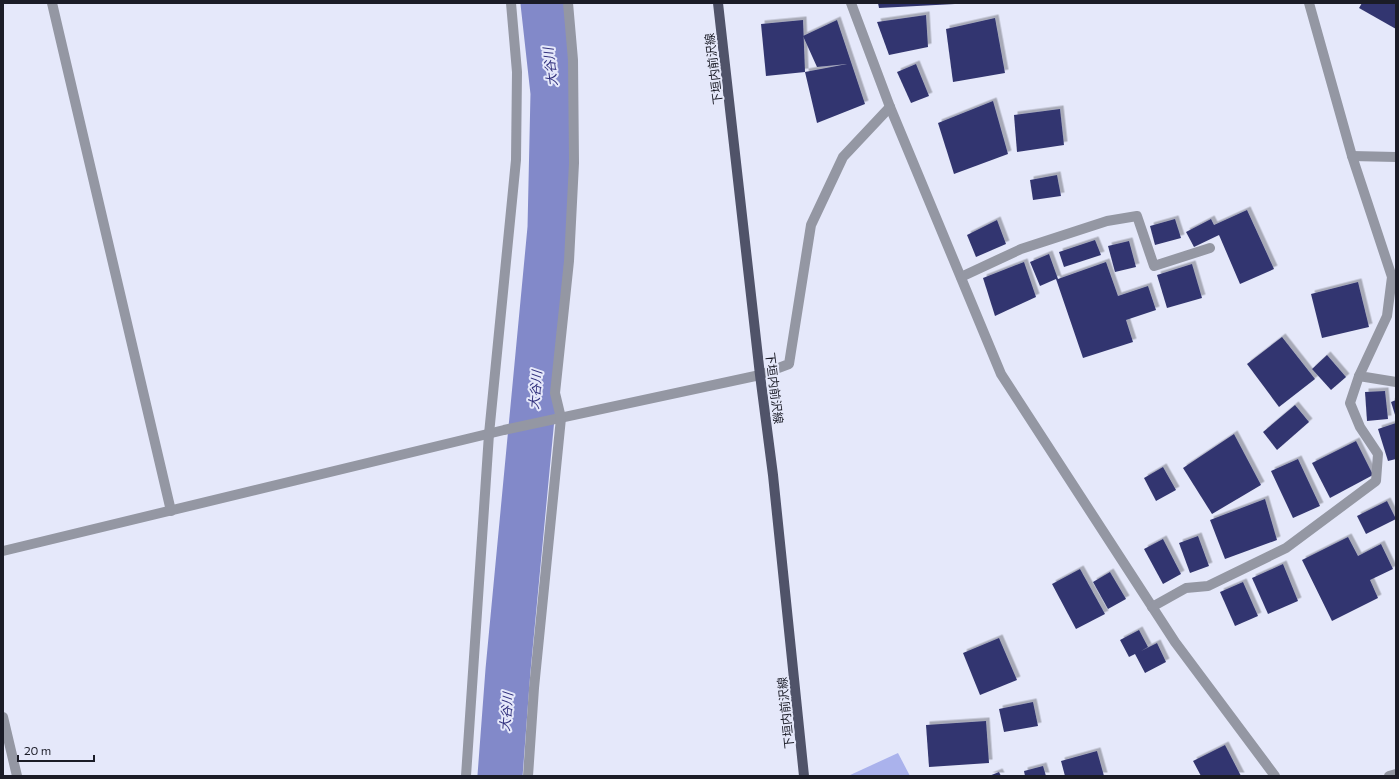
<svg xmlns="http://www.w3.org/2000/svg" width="1399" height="779" font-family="Commissioner,'Noto Sans JP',sans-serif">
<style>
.green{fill:#aab2ec}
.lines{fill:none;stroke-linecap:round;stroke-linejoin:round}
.river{stroke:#8289c9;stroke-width:45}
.building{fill:#33366f;filter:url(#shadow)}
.minor{stroke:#9497a3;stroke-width:10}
.major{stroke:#505369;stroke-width:10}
.labels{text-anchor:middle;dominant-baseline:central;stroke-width:4;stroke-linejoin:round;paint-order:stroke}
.street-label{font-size:12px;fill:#1b1c27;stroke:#e5e8fa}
.water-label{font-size:13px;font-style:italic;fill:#302f7c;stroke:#e5e8fa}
</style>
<defs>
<filter id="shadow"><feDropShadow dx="3.5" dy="-3.5" stdDeviation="0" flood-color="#0004"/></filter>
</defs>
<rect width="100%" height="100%" fill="#e5e8fa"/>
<!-- green -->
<polygon class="green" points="898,753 910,776 848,776"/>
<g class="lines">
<!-- river -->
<polyline class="river" points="500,776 508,670 550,228 553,93 543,3"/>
</g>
<!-- building -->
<g class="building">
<polygon points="878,3 955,3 955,4 879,8"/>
<polygon points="1362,3 1396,4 1396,29 1359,8"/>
<polygon points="926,15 928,47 889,55 877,22"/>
<polygon points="995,18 1005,73 953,82 946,29"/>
<polygon points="803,20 805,72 766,76 761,24"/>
<polygon points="837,20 865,104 817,123 805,72 847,64 817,67 803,36"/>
<polygon points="916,64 929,96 911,103 897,72"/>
<polygon points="993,101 1008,154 954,174 938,123"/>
<polygon points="1060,109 1064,145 1017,152 1014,115"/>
<polygon points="1057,175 1061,196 1033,200 1030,180"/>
<polygon points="1247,210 1274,269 1240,284 1219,235 1194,247 1186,232 1211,219 1214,225"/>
<polygon points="1175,219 1181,238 1155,245 1150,226"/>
<polygon points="997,220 1006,244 976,257 967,235"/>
<polygon points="1095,240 1101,255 1064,267 1059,252"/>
<polygon points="1129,241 1136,267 1115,272 1108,246"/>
<polygon points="1049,254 1058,279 1106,262 1118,296 1148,286 1156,310 1126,320 1133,342 1083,358 1056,279 1040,286 1030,262"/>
<polygon points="1024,262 1036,297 995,316 983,278"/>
<polygon points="1192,264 1202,298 1167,308 1157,275"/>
<polygon points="1358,282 1369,327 1322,338 1311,294"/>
<polygon points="1282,337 1315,379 1279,407 1247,364"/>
<polygon points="1327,355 1346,377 1331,390 1312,369"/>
<polygon points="1385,391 1388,419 1367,421 1365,392"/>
<polygon points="1396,400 1396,418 1391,402"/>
<polygon points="1295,405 1309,422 1277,450 1263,432"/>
<polygon points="1396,423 1396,459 1388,461 1378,429"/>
<polygon points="1234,434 1261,485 1212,514 1183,468"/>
<polygon points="1356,441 1373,475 1330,498 1312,463"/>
<polygon points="1298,459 1320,506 1293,518 1271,471"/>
<polygon points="1163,467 1176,490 1156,501 1144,478"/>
<polygon points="1265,499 1277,540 1225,559 1210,520"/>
<polygon points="1387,501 1396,519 1366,534 1357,516"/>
<polygon points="1198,536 1209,566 1190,573 1179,543"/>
<polygon points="1348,537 1358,556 1381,544 1393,569 1370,580 1378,598 1332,621 1302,560"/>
<polygon points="1163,539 1181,574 1163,584 1144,549"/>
<polygon points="1283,564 1298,601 1268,614 1252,578"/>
<polygon points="1080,569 1105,614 1076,629 1052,584"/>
<polygon points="1110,572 1126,599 1108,609 1093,582"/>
<polygon points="1243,582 1258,616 1235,626 1220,592"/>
<polygon points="1139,630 1148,647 1141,651 1157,643 1166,662 1145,673 1135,654 1129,657 1120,640"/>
<polygon points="999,638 1017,680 980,695 963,653"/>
<polygon points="1033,702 1038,726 1004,732 999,709"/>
<polygon points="986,721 989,763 929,767 926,725"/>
<polygon points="1225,745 1241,776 1201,776 1193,761"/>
<polygon points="1097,751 1104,776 1065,776 1061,761"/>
<polygon points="1043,766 1046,776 1025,776 1024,771"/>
<polygon points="999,772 1001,776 989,776"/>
</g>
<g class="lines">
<!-- minor -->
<g class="minor">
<polyline points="52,3 171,511"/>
<polyline points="851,3 890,107 1001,374 1175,642 1275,776"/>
<polyline points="1309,3 1352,156 1392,277 1387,316 1359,376 1396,382"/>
<polyline points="1352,156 1396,157"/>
<polyline points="961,277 1021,249 1107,221 1137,216 1154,266 1210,248"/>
<polyline points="3,551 504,430 760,375 789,364 811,225 843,157 890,107"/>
<polyline points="1152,607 1186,588 1208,586 1286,548 1376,481 1378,454 1360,427 1350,403 1359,376"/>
<polyline points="3,717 17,776"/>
<polyline points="466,776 489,434 516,160 517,72 511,3"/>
<polyline points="528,776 534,688 561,418 555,393 569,261 574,163 573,60 568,3"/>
<polyline points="1389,776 1396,774"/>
</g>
<!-- major -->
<polyline class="major" points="718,3 760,375 773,475 804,776"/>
</g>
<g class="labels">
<!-- street labels -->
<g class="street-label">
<text transform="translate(713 69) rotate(-97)">下垣内前沢線</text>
<text transform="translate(775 388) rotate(83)">下垣内前沢線</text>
<text transform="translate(785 713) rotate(-96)">下垣内前沢線</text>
</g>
<!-- water labels -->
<g class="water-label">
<text transform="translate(550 67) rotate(-97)">大谷川</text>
<text transform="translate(535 390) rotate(-85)">大谷川</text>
<text transform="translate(506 712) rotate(-85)">大谷川</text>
</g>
</g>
<!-- border -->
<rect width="1399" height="779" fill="none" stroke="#1b1c27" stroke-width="8"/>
<!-- scale -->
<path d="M18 755v6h76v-6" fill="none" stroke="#1b1c27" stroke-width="2"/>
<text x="24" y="755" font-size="12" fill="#1b1c27" stroke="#e5e8fa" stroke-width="3" paint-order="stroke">20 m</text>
</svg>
